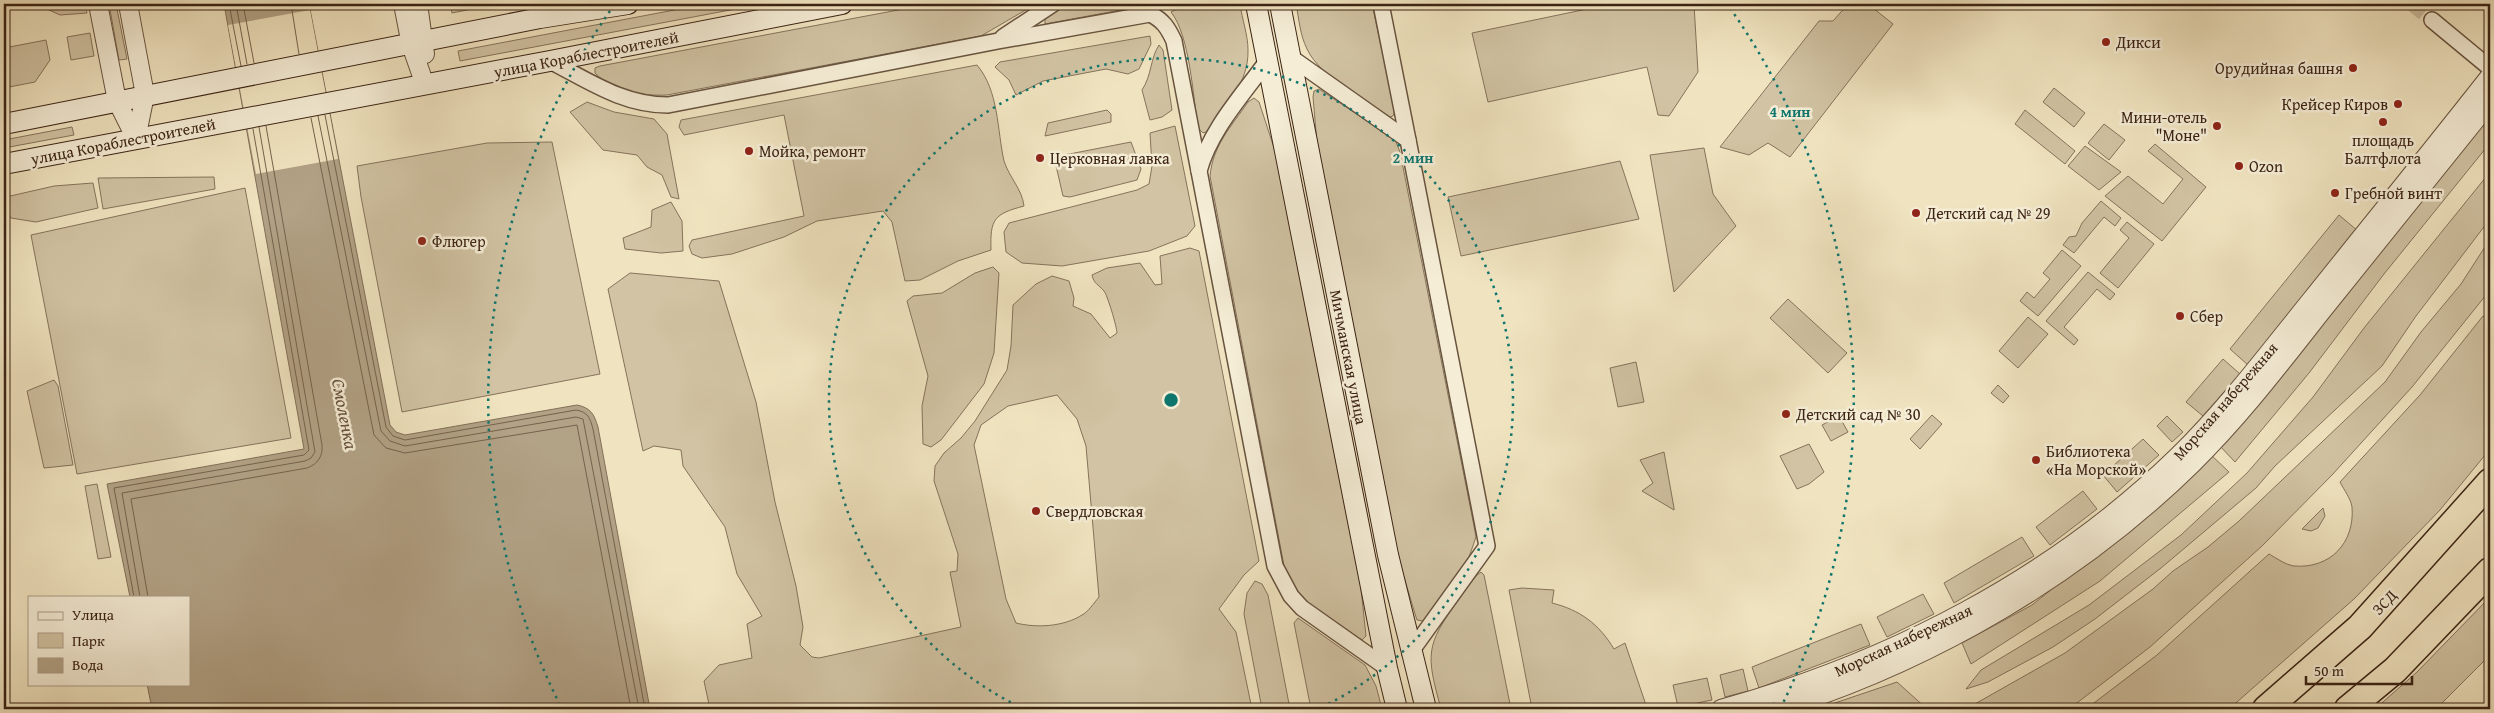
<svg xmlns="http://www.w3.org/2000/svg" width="2494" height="713" font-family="'Gentium Book Plus',serif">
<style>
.green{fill:#d1c3a3;stroke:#86735c;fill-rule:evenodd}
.water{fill:#b2a286;stroke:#826f58}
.pier{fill:#f0e4c0}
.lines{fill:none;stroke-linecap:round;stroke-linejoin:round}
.shore{stroke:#76624d;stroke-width:1}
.minor-tunnel{stroke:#ccbd9e;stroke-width:15;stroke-dasharray:15 8;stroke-linecap:butt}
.minor-casing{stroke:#68533f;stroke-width:18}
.tertiary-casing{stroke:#68533f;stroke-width:20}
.secondary-casing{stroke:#3b2314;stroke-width:22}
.motorway-casing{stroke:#3b2314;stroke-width:29}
.minor{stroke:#f5edd6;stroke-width:15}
.tertiary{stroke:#f5edd6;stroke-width:18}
.secondary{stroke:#f5edd6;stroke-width:20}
.motorway{stroke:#f0e4c0;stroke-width:26}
.ring{fill:none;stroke:#0f766e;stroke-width:2.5;stroke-dasharray:2.5 5}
.poi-dot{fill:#8f2418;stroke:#f5edd6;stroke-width:2}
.labels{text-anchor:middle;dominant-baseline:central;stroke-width:5;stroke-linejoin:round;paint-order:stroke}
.poi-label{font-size:16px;fill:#3b2314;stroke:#f5edd6;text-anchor:start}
.street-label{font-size:16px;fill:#3b2314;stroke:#f5edd6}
.water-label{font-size:18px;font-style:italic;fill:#654f3c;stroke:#f5edd6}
.centre{fill:#0f766e;stroke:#f5edd6;stroke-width:2.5}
.ring-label{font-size:15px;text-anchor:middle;font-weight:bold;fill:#0f766e;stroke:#f5edd6;stroke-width:5;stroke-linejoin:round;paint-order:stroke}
</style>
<rect width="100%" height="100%" fill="#f0e4c0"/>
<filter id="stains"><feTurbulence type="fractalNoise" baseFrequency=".004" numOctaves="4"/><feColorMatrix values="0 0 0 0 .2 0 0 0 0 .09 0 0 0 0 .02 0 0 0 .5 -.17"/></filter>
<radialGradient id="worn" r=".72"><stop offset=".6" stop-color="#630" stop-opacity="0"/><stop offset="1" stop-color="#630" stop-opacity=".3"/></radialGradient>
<!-- green -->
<g class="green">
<polygon points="36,4 85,4 87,13 60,15"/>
<polygon points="109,4 116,4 127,59 119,60"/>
<polygon points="450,4 497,4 452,13"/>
<polygon points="706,4 762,4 460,61 458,51"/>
<path d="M930,4H1036L981,36L667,95C642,96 613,92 595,73V68L600,66Z"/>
<polygon points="1068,4 1125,4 1126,9 1045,24 1045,18"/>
<path d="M1187,4H1240C1242,19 1248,35 1248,50C1249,83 1225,107 1206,132L1203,133L1198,128C1193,97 1190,36 1171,12Z"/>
<path d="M1296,4H1372L1395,111L1393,116L1390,117C1365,99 1320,77 1307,49C1300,35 1299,19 1296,4Z"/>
<polygon points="1611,4 1694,4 1698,72 1669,116 1658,115 1647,67 1488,102 1472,33"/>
<polygon points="1848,4 1868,4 1893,24 1790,157 1768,143 1749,155 1720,147 1819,21 1833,21"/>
<polygon points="90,33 94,56 71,60 67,37"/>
<polygon points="1150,36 1151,44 1139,69 1128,74 1106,69 1043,81 1016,95 1009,80 995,67 1000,62"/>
<polygon points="46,40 50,60 35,82 4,88 4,48"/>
<path d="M1159,45L1163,50L1172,110L1162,117L1150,120L1142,90C1152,75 1150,59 1159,45Z"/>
<path d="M977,65C999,91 997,130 1004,161C1009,177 1022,189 1024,206C994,214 990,219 991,250L958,261L920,280L905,281L892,222L883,211L817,221L784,237L732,254L702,258L692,254L689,246L692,240L804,216L784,115L684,135L679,127L681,120Z"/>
<polygon points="2054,88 2085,113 2074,127 2043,102"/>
<polygon points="1319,89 1388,135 1396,142 1400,152 1474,526 1476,537 1468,560 1423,621 1417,620 1416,617 1397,554 1318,154 1313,97 1314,91"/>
<path d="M1254,98L1259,102L1278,160L1359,570L1366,636L1362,640L1302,599L1292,587L1285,571L1210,176C1213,145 1231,127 1248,102Z"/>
<polygon points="587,102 614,112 654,119 667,134 679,199 671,197 662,175 647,167 637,155 603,150 570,112"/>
<polygon points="2490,107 2490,143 2384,274 2309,373 2235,462 2218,444"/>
<polygon points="1107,110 1111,114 1111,122 1045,136 1048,123"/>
<polygon points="2025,110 2075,151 2065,164 2015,124"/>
<polygon points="2104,124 2125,140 2109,160 2088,143"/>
<polygon points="1175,126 1195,226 1187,236 1149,251 1062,266 1022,263 1006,252 1004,232 1009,223 1137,190 1149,184 1152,166 1150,133"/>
<polygon points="72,127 74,135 4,148 4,140"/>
<polygon points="552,142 600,374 402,412 361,197 357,166 487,143"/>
<polygon points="1131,142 1141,169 1137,180 1070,197 1063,196 1054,157"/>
<polygon points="2155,144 2206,187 2162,241 2105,196 2128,176 2163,204 2183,179 2148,151"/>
<polygon points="2085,146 2121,172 2099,190 2068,166"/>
<polygon points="1704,148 1713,194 1736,226 1674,292 1650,155"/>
<polygon points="1620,161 1639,219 1461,256 1448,197"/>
<polygon points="2490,172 2490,219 2416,316 2382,366 2275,466 2256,488 2161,568 2095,619 2053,647 1988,682 1966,689 1981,670 2089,605 2181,535 2247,473 2313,397 2364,328"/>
<polygon points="214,177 215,189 103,209 98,178"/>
<polygon points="93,183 98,208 36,222 11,218 4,207 6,197 54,186"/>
<polygon points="245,188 291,438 77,474 31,235"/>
<polygon points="2101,201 2121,218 2115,226 2104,217 2074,253 2063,245 2069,237 2076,236 2082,223"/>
<polygon points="671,202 682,221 683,251 661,253 625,249 623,238 651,227 652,210"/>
<polygon points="2339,215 2358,231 2248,365 2230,349"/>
<polygon points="2127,222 2154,244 2118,288 2100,273 2129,238 2120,230"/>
<polygon points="2490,239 2490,290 2412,387 2332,475 2262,546 2150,647 2069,709 1966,709 2065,653 2153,589 2173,571 2208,547 2239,521 2385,382 2421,332 2461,284"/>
<path d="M1190,248L1199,251L1259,561L1244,575L1219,609L1236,632L1252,709H710L704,681L719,665L752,658L747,624L762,616L737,574L725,527L683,466L681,450L654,446L643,451L608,289L630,273L719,281L756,402L775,502L796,586L803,627L800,645L812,657L819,658L961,627L950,572L957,571L958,554L934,481L935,466L944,453L961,438L975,421L1007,370L1011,346L1013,305L1036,284L1052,276L1069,281L1074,298L1073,306L1091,314L1110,338L1117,333C1117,327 1107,294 1104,291C1098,284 1094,284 1092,275L1107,268L1140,263L1155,285L1162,284L1160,256ZM1057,395L1077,419L1086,446L1099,597C1094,603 1088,612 1082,615C1063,627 1036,628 1016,623L1006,599L974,445L981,425L1008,406Z"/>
<polygon points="2062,250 2081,266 2038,316 2020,301 2027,292 2034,298 2050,279 2043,273"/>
<polygon points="993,267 999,273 994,353 984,384 941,440 931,447 923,444 922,406 928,376 907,301 913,296 942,293 975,273"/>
<polygon points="2088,272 2115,294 2110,300 2097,289 2064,327 2078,340 2074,345 2046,321"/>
<polygon points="1788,299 1847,353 1828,373 1770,318"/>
<path d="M2483,316L2490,322V449L2440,510L2354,599L2229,709H2086L2157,655L2269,554C2276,558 2286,565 2294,566C2330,569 2355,543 2352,507C2351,499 2344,490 2340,482L2420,395Z"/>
<polygon points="2028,317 2048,334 2018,368 1999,351"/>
<polygon points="2223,359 2240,374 2203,416 2186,402"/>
<polygon points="1636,362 1644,402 1618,407 1610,368"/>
<polygon points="54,380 58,386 73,465 44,468 27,391"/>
<polygon points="1998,385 2009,396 2003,403 1991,393"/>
<polygon points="1932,415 1942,424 1920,449 1910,439"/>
<polygon points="1839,416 1848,432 1831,441 1822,425"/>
<polygon points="2167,416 2183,432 2172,442 2157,426"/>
<polygon points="2143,439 2159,455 2117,492 2103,475"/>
<polygon points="1809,444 1824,472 1809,484 1797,489 1780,456"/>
<polygon points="1664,452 1674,508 1674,510 1642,491 1653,483 1640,460"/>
<polygon points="2210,454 2229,472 2100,581 1971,664 1962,643 2032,605 2097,553"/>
<polygon points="97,484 111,557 98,559 85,486"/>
<polygon points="2083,491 2097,509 2050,545 2036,527"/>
<polygon points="2323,508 2325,516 2318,528 2311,531 2302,529"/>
<polygon points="2022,537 2034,556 1954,603 1944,583"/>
<path d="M1481,572L1484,575L1511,709H1441C1426,654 1425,646 1459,599C1466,590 1472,578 1481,572Z"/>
<polygon points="1255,581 1262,584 1268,595 1290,709 1262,709 1244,614 1247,593"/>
<path d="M1522,588L1554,590L1552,603C1580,610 1599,624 1614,649L1625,643L1647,708L1532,709L1509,590Z"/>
<polygon points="1923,594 1934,614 1887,637 1877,617"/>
<polygon points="2490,597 2490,655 2436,709 2375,709 2417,672"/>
<polygon points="1298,618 1365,665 1376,686 1382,709 1311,709 1294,623"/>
<polygon points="1861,624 1870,645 1759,688 1752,667"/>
<polygon points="1743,669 1748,691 1725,697 1720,675"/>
<polygon points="1707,678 1712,700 1678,707 1673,685"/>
<polygon points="1897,682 1927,709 1817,709"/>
</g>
<!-- water -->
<path class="water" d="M224,4H309L390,425L396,432L405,435L577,405C591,408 594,414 598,427L650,709H152L147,684H189V597H130L107,484L304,449Z"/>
<!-- pier -->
<polygon class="pier" points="310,10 338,159 256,174 228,25"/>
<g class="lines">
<!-- shore -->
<g class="shore">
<polyline points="229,4 241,66"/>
<polyline points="236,4 247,64"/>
<polyline points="243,4 254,63"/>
<polyline points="291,4 299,54"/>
<path d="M325,115L386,427L393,436L405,440L576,410C588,412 590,418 593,429L645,709"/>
<polyline points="318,116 381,431 390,441 405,446 576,417 583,419 639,709"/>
<polyline points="311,118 374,435 386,448 405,453 577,425 631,709"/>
<polyline points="134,597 114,488 304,455 309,450 253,129"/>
<polyline points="140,597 122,493 305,461 311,458 315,452 259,127"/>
<path d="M148,597L131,499L307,468C318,464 323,456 322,445L266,126"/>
</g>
<!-- minor-tunnel -->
<polyline class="minor-tunnel" points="2412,4 2432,20"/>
<defs>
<g id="minor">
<polyline points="1381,4 1408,140"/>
<polyline points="2432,20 2490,68"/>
<polyline points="1003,37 1053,4"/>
<polyline points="1289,56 1408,140 1487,546 1410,653"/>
<path d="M550,61C589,81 623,105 668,105L998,41L1150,14C1163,20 1168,28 1174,41L1199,171"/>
<path d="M1267,61C1242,96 1210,130 1199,171L1275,566L1291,596L1302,608L1387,668"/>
</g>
<g id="tertiary">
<polyline points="98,4 117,101 136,139"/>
<polyline points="128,4 145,95 136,139"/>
<polyline points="403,4 411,45 425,85"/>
<polyline points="418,4 425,54"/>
<path d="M1721,709C1890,662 2052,579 2178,456C2227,408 2268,353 2311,300C2371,225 2431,151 2490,76"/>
<path d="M1780,709C1932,661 2078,576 2192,464C2240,417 2281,363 2322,311C2378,242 2434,172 2490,102"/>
</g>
<g id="secondary">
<polyline points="1256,4 1387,668 1397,709"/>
<polyline points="1280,4 1388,555 1426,709"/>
<polyline points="4,124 540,18 628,4"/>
<polyline points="4,164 550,61 842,4"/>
</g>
<g id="motorway">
<polyline points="2266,709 2360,627 2490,482"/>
<polyline points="2348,709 2395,670 2490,571"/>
</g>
</defs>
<!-- minor casing -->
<use href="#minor" class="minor-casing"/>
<!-- tertiary casing -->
<use href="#tertiary" class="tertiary-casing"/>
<!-- secondary casing -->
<use href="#secondary" class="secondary-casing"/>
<!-- motorway casing -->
<use href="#motorway" class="motorway-casing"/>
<!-- minor -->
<use href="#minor" class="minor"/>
<!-- tertiary -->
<use href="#tertiary" class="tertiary"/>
<!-- secondary -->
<use href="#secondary" class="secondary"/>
<!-- motorway -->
<use href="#motorway" class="motorway"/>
</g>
<!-- distance rings -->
<g class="ring">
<path d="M1024 709A342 342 0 1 1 1318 709"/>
<path d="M560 705A683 683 0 0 1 612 8M1730 8A683 683 0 0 1 1782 705"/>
</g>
<!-- markers -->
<g class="poi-dot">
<circle cx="2106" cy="42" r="5"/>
<circle cx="2353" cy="68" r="5"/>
<circle cx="2398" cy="104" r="5"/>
<circle cx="2383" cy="122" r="5"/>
<circle cx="2217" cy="126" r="5"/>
<circle cx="749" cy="151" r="5"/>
<circle cx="1040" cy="158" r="5"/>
<circle cx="2239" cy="166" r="5"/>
<circle cx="2335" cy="193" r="5"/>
<circle cx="1916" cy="213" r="5"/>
<circle cx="422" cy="241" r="5"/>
<circle cx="2180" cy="316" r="5"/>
<circle cx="1786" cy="414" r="5"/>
<circle cx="2036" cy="460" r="5"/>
<circle cx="1036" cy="511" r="5"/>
</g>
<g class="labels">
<!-- poi labels -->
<g class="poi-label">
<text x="2116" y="42">Дикси</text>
<text x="2343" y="68" text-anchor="end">Орудийная башня</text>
<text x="2388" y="104" text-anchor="end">Крейсер Киров</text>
<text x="2207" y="117" text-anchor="end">Мини-отель<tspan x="2207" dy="18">"Моне"</tspan></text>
<text x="2383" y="140" text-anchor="middle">площадь<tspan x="2383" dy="18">Балтфлота</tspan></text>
<text x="759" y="151">Мойка, ремонт</text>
<text x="1050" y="158">Церковная лавка</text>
<text x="2249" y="166">Ozon</text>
<text x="2345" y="193">Гребной винт</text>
<text x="1926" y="213">Детский сад № 29</text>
<text x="432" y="241">Флюгер</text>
<text x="2190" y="316">Сбер</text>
<text x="1796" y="414">Детский сад № 30</text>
<text x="2046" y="451">Библиотека<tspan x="2046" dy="18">«На Морской»</tspan></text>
<text x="1046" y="511">Свердловская</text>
</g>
<!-- street labels -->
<g class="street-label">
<text transform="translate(586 54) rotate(-11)">улица Кораблестроителей</text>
<text transform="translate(123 141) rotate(-11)">улица Кораблестроителей</text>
<text transform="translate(1349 357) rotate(79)">Мичманская улица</text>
<text transform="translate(2225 401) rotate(-49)">Морская набережная</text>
<text transform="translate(2384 602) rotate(-47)">ЗСД</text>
<text transform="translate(1903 640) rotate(-25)">Морская набережная</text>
</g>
<!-- water labels -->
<g class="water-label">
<text transform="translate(345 414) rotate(79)">Смоленка</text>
</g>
</g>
<circle cx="1171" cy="400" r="8" class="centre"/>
<g class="ring-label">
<text x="1790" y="117">4 мин</text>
<text x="1413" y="163">2 мин</text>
</g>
<!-- margin -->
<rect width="2494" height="713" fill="none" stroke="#f0e4c0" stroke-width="20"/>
<rect x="5" y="5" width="2484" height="703" fill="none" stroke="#3b2314" stroke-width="2.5"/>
<rect x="10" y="10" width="2474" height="693" fill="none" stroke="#3b2314"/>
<!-- legend -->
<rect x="28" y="596" width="162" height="90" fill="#f5edd6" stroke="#ab9c88"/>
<rect x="38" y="612" width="25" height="8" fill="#f5edd6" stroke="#ab9c88"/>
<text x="72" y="620" font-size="15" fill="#3b2314">Улица</text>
<rect x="38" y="633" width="25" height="15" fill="#d1c3a3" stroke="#ab9c88"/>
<text x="72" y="646" font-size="15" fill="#3b2314">Парк</text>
<rect x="38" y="658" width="25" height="15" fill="#b2a286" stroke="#ab9c88"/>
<text x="72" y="670" font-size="15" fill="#3b2314">Вода</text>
<!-- scale -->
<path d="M2306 676v8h106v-8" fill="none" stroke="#3b2314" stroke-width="2.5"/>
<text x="2314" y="676" font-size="15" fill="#3b2314" stroke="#f5edd6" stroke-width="4" paint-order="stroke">50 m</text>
<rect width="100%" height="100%" filter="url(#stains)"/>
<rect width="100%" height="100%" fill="url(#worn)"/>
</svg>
